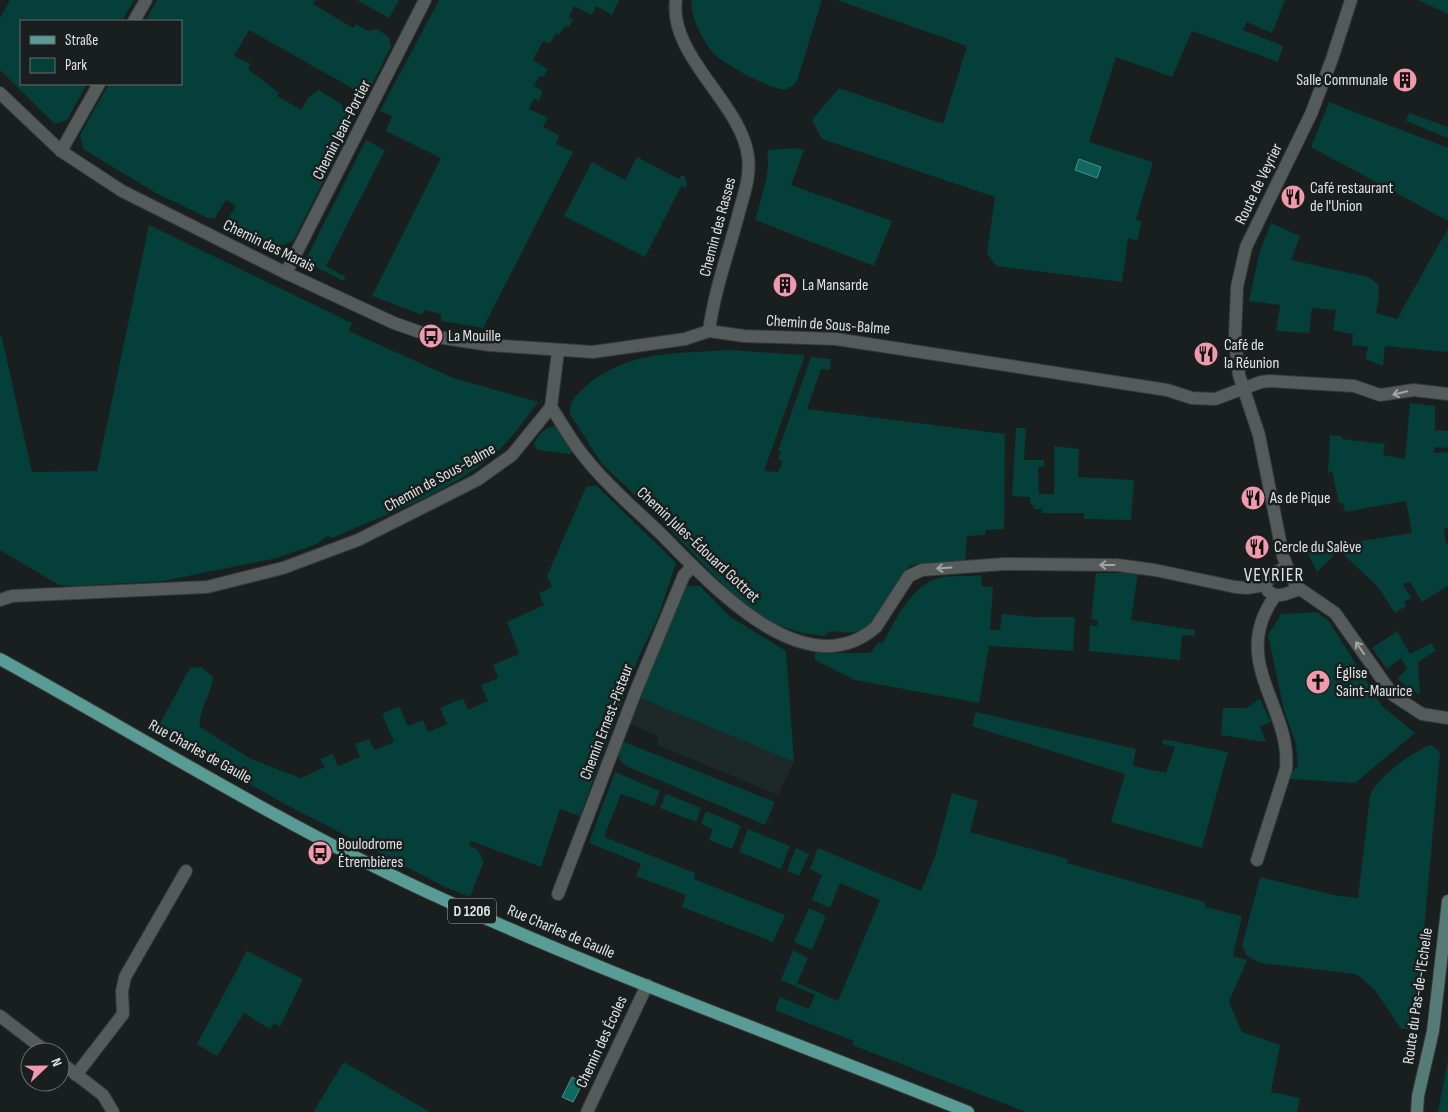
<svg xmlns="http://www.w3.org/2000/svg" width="1448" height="1112" font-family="'Sofia Sans Condensed',sans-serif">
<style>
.built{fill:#1d2928}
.green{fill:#043f3a}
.water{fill:#106961;stroke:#4e8e88}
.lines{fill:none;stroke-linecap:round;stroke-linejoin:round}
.minor-casing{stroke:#353938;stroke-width:14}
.secondary-casing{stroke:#353938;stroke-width:14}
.primary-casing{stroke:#353938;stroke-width:14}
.minor{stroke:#555b5a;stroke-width:12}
.secondary{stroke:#567b77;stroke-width:12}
.primary{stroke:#589c95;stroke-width:12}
.oneway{stroke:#a1a6a5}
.labels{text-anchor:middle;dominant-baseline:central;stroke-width:5;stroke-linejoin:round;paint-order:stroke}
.shield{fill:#191f1e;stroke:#a4a8a8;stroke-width:1}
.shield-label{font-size:15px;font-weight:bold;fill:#e0e3e3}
.poi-label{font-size:16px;fill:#e0e3e3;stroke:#191f1e;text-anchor:start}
.street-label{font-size:16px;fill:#e0e3e3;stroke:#191f1e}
.quarter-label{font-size:19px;letter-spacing:1px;fill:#e0e3e3;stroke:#191f1e}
</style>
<rect width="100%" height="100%" fill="#191f1e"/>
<!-- built -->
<polygon class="built" points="638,697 794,762 778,795 658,745 658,736 630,724 630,718"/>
<!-- green -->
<g class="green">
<polygon points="10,0 134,0 122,21 21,21 21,84 87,84 67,120 55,124 0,70 0,18"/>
<polygon points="157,0 314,0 315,1 313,4 353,28 356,24 368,31 377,29 389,37 391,47 366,96 249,30 234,56 250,64 248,69 279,93 277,96 301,110 308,98 319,90 341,104 353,123 293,241 273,249 226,228 224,224 236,206 226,200 215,218 208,218 156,193 83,149 80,135 109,84 181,84 181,21 145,21"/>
<polygon points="357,0 399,0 389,18"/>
<polygon points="439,0 619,0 612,15 596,6 592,15 574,6 569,17 573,20 569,27 565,26 559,35 556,33 550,44 543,41 533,60 548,69 543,77 539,76 534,86 543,91 539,101 534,98 529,109 548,118 543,127 559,135 556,144 573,152 483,328 441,321 441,314 425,310 422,315 372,296 441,158 386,131 392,116 380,111"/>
<path d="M692,0H822L797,81C793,86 789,90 781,89C766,87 724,64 713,53C702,39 690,18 692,0Z"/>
<polygon points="837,0 1285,0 1272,33 1247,22 1243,30 1283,46 1278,62 1192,31 1172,77 1116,57 1089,142 1153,162 1136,220 1142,221 1137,241 1128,238 1122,282 996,266 987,253 995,197 822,139 812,120 839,88 943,124 967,46"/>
<polygon points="1418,0 1448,0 1448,14"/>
<polygon points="1329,102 1448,148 1448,221 1311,147"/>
<polygon points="1409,113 1448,127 1448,138 1406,121"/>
<polygon points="366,140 385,150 326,266 346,277 343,281 305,261"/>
<path d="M795,148L804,150L791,185L892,221L874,266L755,220C761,197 771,174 767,150Z"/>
<polygon points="637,157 679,179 681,175 685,177 687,184 686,188 681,186 645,257 564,216 592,162 625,180"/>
<polygon points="1271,223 1300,236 1291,260 1368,277 1378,284 1379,297 1376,313 1397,319 1448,228 1448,352 1385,346 1383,366 1365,359 1368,347 1352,345 1353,334 1333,330 1336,310 1312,308 1309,333 1276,331 1280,305 1249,301 1260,251"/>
<path d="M149,225L352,323L349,331L453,378L538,402C527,416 517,432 504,445C461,489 388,513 332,538L327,536L317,544L277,558L163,581L76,586L59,585L0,550V336L1,334L32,472L97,471Z"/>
<path d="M728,350L805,355L764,471L778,472L783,461L778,460L781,451H778L811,357L831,359L830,370L821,369L807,409L1005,434L1004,529L986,530L985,535L967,536L965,561L910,565C898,582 878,624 859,631C850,634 841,632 831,631L825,636L802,633L761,619L723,585L650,509L654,500L646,494L635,495L602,464L570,414C569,401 577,394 586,386C628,350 676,354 728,350Z"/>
<polygon points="1410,403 1435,406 1435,430 1448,431 1448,448 1435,447 1434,453 1448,452 1448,528 1444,529 1446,543 1448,544 1448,586 1422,602 1410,582 1403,584 1411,598 1404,602 1406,606 1395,613 1378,587 1339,550 1317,572 1308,553 1336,545 1412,533 1406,501 1345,512 1343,503 1339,503 1332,471 1328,473 1330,435 1342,436 1342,439 1385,444 1383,455 1405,459"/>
<path d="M554,426L560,430L573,452L569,454L538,450L534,446C536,435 544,429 554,426Z"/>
<polygon points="1016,428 1026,428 1024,460 1044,460 1044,467 1038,467 1039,494 1054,494 1054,446 1079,449 1078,477 1134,480 1131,520 1084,519 1084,513 1042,513 1042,509 1034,509 1034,506 1031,505 1030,497 1012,496"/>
<path d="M596,485L676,563L658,617L639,656L580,816L560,809L541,867L471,841L469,846L477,849L484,861L470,897L443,886L283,803L156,731L187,673L191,668L201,667L213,677C212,694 198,710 200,727L251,759L301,778L325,767L320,759L333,754L338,766L360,757L355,744L369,739L374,750L394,742L382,714L399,706L408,726L423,720L428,732L447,724L440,708L463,698L468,710L488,701L481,685L498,678L493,665L519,654L507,622L544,605L539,593L552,587L547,576L586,487Z"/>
<polygon points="1096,573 1138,573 1131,620 1195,630 1195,636 1182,635 1180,660 1089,651 1090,625 1097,626 1098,620 1091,619"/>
<path d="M981,575L982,586L993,587L990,630H1000L1002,614L1034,617H1075L1073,651L989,646L979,703L855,680L815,660V653H870L879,642L882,644C896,620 912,582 943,577C955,575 968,577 981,575Z"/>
<polygon points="687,586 700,586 729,616 786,651 794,762 638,697"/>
<polygon points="1317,612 1329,621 1382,706 1415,733 1355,783 1290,779 1290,773 1298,766 1296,744 1284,710 1268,635 1281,614"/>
<polygon points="1397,631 1410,654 1431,643 1436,651 1418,662 1420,694 1410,690 1397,678 1407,669 1401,658 1387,669 1372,648"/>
<polygon points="1260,699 1271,722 1260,726 1266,742 1221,735 1223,708 1246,708"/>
<polygon points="976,712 1136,749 1133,766 1166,773 1175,747 1163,744 1163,739 1228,752 1202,848 1111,822 1125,774 972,726"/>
<polygon points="624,742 775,802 765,825 626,766 620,760 617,751 620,744"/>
<path d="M1431,745L1440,752L1416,1021L1412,1029H1401L1374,989L1356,974L1261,963L1247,956L1242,946L1260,877L1333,895L1358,898L1370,796C1376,778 1413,751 1431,745Z"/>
<polygon points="615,772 660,791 654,806 621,794 604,837 695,873 694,879 785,915 773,942 682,907 686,895 636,876 641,864 589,843"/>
<polygon points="952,793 978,801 970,832 1068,859 1067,863 1205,902 1205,907 1242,916 1233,956 1247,960 1229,1002 1242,1032 1280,1045 1271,1092 1300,1098 1297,1112 1026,1112 852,1045 854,1041 775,1010 780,997 809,1009 815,995 781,980 793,950 808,958 797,983 838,1001 880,900 840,883 830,908 812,900 822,875 810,869 818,848 921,891 935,857"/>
<polygon points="666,794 701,808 696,822 660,808"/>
<polygon points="706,811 741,826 732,849 709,840 713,829 701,824"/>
<polygon points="748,829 790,846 781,869 739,852"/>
<polygon points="796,848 809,854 799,876 787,871"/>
<polygon points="809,908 826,916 812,950 794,942"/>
<polygon points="247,951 303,979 280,1027 274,1023 270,1029 244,1013 217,1056 197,1044"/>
<polygon points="1448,1059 1448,1112 1438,1112"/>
<polygon points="344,1062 430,1112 313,1112"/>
</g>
<!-- water -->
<g class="water">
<polygon points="1079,159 1101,167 1097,178 1075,170"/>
<polygon points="572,1077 583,1083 573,1102 562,1097"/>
</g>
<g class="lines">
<defs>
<g id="minor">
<path d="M676,0C668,55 741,103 748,156C751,177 743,196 738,216C728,254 714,292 709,331"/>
<polyline points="1351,0 1332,59 1311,114 1246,247 1237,287 1235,337 1237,361 1239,375 1259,435 1283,556 1292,579 1300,589 1335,613 1393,695 1422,714 1448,718"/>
<polyline points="134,21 146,0"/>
<polyline points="0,93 61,151 122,191 286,273 394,323 431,336 489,345 593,352 685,339 709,331 744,336 836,339 1167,390 1192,398 1215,399 1261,382 1269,381 1354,386 1380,395 1414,390 1448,394"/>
<polyline points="61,151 99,84"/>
<polyline points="286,273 425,0"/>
<path d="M551,407C563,425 573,444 587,460C609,488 640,513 665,538C711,584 805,689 876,627L909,576L922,570L1004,564L1117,565L1155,570L1235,587L1247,588L1265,585"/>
<polyline points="1265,585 1274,573 1286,567"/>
<path d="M1268,591C1278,600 1289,592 1300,589"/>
<polyline points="0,600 12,596 207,587 283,568 358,540 477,480 512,455 551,407 558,351"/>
<path d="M1257,860L1286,769C1292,707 1228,661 1275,596"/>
<polyline points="558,894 635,693 684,575 693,566"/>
<polyline points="0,1016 47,1052"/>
<polyline points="60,1062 103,1095 113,1112"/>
<polyline points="76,1075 123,1014 122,991 125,977 186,871"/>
<polyline points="587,1112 647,985"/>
</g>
<polyline id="secondary" points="1417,1112 1418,1096 1433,1031 1448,901"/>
<path id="primary" d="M0,659C141,737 279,823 425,891C602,973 787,1039 968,1112"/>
</defs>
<!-- minor casing -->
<use href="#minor" class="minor-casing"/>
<!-- secondary casing -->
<use href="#secondary" class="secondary-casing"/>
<!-- primary casing -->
<use href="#primary" class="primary-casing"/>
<!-- minor -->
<use href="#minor" class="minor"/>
<!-- secondary -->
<use href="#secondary" class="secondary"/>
<!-- primary -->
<use href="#primary" class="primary"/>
</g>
<!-- one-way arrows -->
<defs><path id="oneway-shaft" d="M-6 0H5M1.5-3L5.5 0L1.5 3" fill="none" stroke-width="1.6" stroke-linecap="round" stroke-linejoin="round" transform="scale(1.25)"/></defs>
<g class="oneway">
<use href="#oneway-shaft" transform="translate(1400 393) rotate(166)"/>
<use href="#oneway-shaft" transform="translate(1107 565) rotate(-180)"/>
<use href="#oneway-shaft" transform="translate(944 568) rotate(176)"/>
<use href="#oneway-shaft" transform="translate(1360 648) rotate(-124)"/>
</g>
<!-- icons -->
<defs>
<symbol id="building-disc" viewBox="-11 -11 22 22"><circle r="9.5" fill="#f29aad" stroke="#191f1e"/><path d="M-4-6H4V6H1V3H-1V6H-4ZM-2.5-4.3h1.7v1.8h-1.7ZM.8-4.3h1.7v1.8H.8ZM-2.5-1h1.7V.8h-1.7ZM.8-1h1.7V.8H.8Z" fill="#111"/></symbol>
<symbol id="restaurant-disc" viewBox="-11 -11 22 22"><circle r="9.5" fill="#f29aad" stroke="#191f1e"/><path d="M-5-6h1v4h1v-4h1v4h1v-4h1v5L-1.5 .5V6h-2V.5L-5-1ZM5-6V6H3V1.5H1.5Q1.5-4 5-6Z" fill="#111"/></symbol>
<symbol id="bus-disc" viewBox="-11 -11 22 22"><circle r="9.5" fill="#f29aad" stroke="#191f1e"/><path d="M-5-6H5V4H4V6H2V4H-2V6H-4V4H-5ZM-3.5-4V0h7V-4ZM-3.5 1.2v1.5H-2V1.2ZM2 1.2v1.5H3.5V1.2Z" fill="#111"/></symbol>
<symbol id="church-disc" viewBox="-11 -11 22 22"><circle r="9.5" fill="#f29aad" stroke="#191f1e"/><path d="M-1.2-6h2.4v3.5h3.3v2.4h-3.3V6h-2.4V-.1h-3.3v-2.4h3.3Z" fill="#111"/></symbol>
</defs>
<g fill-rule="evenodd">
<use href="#building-disc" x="1391" y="66" width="28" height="28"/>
<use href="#restaurant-disc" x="1279" y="183" width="28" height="28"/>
<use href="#building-disc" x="771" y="271" width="28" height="28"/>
<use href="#bus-disc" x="417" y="322" width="28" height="28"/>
<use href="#restaurant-disc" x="1192" y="340" width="28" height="28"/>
<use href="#restaurant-disc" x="1239" y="484" width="28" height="28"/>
<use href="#restaurant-disc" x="1243" y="533" width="28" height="28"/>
<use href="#church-disc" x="1304" y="668" width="28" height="28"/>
<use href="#bus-disc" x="306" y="839" width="28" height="28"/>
</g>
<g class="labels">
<!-- shield labels -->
<rect class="shield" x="448" y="898.5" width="48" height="25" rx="4"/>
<g class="shield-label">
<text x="472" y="911">D 1206</text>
</g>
<!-- poi labels -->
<g class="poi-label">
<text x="1388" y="80" text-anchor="end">Salle Communale</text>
<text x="1310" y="188">Café restaurant<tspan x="1310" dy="18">de l'Union</tspan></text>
<text x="802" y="285">La Mansarde</text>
<text x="448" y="336">La Mouille</text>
<text x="1224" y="345">Café de<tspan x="1224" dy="18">la Réunion</tspan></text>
<text x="1270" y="498">As de Pique</text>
<text x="1274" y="547">Cercle du Salève</text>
<text x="1336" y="673">Église<tspan x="1336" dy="18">Saint-Maurice</tspan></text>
<text x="338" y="844">Boulodrome<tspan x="338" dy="18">Étrembières</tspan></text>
</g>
<!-- street labels -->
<g class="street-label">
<text transform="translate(342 130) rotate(-63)">Chemin Jean-Portier</text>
<text transform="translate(1259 184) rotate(-64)">Route de Veyrier</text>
<text transform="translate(718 227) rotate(-75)">Chemin des Rasses</text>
<text transform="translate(269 246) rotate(26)">Chemin des Marais</text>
<text transform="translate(828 325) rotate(4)">Chemin de Sous-Balme</text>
<text transform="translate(440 478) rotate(-29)">Chemin de Sous-Balme</text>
<text transform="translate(698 545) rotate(43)">Chemin Jules-Édouard Gottret</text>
<text transform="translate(607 722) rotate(-69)">Chemin Ernest-Pisteur</text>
<text transform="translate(200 752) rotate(29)">Rue Charles de Gaulle</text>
<text transform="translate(561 932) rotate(23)">Rue Charles de Gaulle</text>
<text transform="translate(1418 996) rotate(-82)">Route du Pas-de-l'Echelle</text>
<text transform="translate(602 1042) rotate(-65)">Chemin des Écoles</text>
</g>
<!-- quarter labels -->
<g class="quarter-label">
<text x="1274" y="575">VEYRIER</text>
</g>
</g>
<!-- legend -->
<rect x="20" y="20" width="162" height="65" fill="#191f1e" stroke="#696d6d"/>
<rect x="30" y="36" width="25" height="8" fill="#589c95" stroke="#696d6d"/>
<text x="65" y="45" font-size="15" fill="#e0e3e3">Straße</text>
<rect x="30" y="58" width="25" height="15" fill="#043f3a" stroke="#696d6d"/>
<text x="65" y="70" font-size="15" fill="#e0e3e3">Park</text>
<!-- north arrow -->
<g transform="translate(45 1067) rotate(68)"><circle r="24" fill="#191f1e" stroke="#696d6d"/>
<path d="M0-4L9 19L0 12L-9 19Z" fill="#f29aad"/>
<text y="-8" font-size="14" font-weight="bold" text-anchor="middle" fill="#e0e3e3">N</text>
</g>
</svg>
